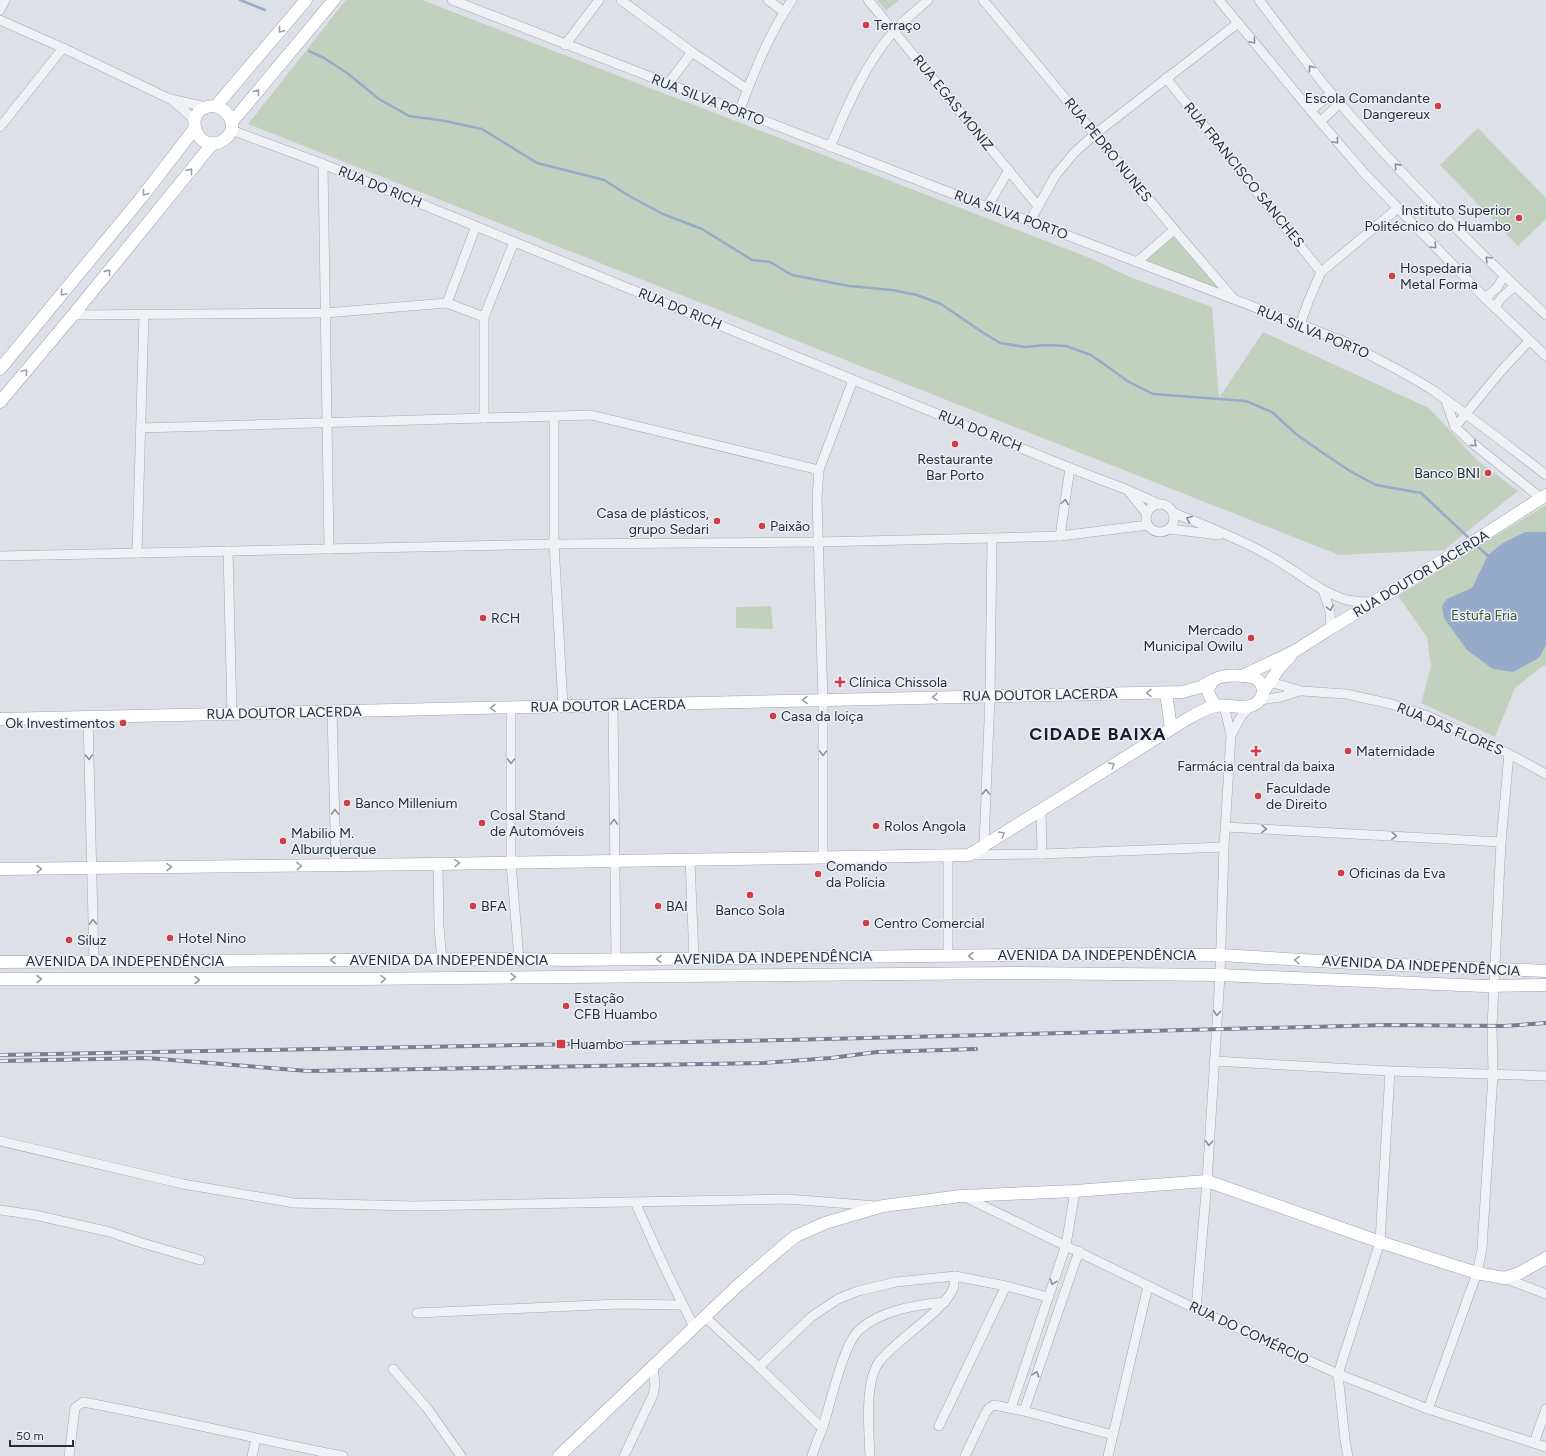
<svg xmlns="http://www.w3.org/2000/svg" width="1546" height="1456" font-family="Figtree,sans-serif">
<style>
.green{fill:#c1d1be}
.water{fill:#96aac9}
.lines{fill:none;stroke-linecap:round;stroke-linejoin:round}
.stream{stroke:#96aac9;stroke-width:2.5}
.minor-casing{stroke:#a2a7b1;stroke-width:10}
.major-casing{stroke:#9ca3b3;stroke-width:13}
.minor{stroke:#f0f1f5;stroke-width:9}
.major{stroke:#fff;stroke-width:12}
.rail-casing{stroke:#767e91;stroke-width:4}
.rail{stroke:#eceff5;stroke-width:2.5;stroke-dasharray:8;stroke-linecap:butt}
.oneway{stroke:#9da0a8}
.oneway2{stroke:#8b8f9a}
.poi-dot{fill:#d13d46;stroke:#eceff5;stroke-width:1.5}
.labels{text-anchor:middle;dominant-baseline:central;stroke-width:3;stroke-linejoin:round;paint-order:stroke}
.poi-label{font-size:14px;fill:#262d3e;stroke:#eceff5;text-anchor:start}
.street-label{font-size:14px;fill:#262d3e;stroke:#eceff5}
.park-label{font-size:14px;fill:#375a33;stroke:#eceff5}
.district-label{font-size:18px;font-weight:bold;letter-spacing:1px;fill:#181e2f;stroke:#eceff5}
</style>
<rect width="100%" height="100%" fill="#dde0e7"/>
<!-- green -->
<g class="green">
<polygon points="346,0 422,0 1090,258 1130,277 1212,307 1219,398 1263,332 1429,408 1478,461 1518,491 1444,550 1339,555 248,124"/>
<polygon points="877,0 899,0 886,11"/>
<polygon points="1478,128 1546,198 1546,219 1518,246 1440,165"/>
<polygon points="1173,236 1223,292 1144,261"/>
<polygon points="1546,505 1546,665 1540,668 1515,688 1495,737 1421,703 1431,667 1427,637 1398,596"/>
<polygon points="771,606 773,629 736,628 736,607"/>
</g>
<!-- water -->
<polygon class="water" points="1525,532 1546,532 1546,645 1539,658 1513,672 1493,669 1467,650 1444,618 1442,606 1447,599 1472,588 1488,555 1503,543"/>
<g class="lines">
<!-- stream -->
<g class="stream">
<polyline points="240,0 265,10"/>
<polyline points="309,51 324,58 347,73 379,99 409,116 445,121 482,129 537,163 604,180 631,197 663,214 702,229 752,260 770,262 792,275 849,286 892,290 917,295 941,304 982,332 1000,343 1025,347 1046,345 1066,346 1091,355 1129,382 1153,394 1246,401 1272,412 1296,434 1320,451 1350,471 1376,485 1421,493 1470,539"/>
<polyline points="1475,544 1488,556"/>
</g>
<defs>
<g id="minor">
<path d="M452,0L987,207L1030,221L1343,341C1373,357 1405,372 1434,391C1472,418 1509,446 1546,475"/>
<polyline points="621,0 692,52 747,89"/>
<polyline points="768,0 784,12"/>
<polyline points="868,0 1038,206"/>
<path d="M983,0C1067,99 1148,201 1234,299"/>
<polyline points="1219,0 1311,111 1365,174 1485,298 1546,356"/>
<path d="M1259,0C1283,31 1306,63 1331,93C1398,172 1471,245 1546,315"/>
<polyline points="0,10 5,0"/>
<polyline points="0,20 63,48 170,99 206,107"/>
<polyline points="565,45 599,0"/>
<polyline points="1166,78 1321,272"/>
<polyline points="668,84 692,52"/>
<polyline points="171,99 195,120"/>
<polyline points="1311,111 1331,93"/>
<path d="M739,112C753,74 769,34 792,0"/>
<polyline points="1320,122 1340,103"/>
<polyline points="0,127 63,48"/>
<polyline points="231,130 323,164 1070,468 1128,490 1159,504"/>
<path d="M830,147C847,107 865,64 894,31C904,20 917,10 928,0"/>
<polyline points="323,164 329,549"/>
<polyline points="987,207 1009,170"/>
<polyline points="1030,221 1055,176 1074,153 1095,134 1238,23"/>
<polyline points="1138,261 1174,230"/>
<polyline points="1485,298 1497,288 1504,276"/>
<polyline points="447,303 476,226"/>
<polyline points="1495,308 1501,298 1515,286"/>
<polyline points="73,315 325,313 447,303 484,317"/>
<polyline points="1300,325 1308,302 1321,272 1398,208"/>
<polyline points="1446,401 1455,427 1471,442 1541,498"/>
<polyline points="554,416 554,544 563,707"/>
<polyline points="484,418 484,317 514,242"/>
<polyline points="1455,427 1501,371 1529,341"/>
<polyline points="141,428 591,415 819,470"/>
<polyline points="1130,493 1147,514"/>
<circle cx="1160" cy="518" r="14"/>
<path d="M1174,513C1206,526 1238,538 1268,555C1295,569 1318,592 1347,600C1356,602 1366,602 1375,602"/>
<polyline points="1169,529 1219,535"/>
<polyline points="1060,536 1070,468"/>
<polyline points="228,551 232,715"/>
<polyline points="137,553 144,314"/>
<polyline points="0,556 554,544 818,542 992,538 1060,536 1148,525"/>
<polyline points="1323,590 1330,611 1331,628"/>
<polyline points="1270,682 1302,691 1346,694 1391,704 1428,716 1509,754 1546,774"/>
<polyline points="1260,700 1281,697 1300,691"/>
<polyline points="613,706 616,959"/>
<polyline points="511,708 511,863 519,959"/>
<polyline points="332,712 336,865"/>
<polyline points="88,718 94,961"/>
<polyline points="1231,735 1242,715 1250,707"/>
<polyline points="1041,810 1042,854"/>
<polyline points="1225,827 1501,842"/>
<polyline points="984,845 990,696 992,538"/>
<polyline points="948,855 948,956"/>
<polyline points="970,855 1042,854 1224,847"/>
<polyline points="823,857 823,700 817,498 819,470 853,380"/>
<polyline points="690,859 694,959"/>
<polyline points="438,864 439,927 442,960"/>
<polyline points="1214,1061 1390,1071 1546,1076"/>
<polyline points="0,1141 183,1184 294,1203 413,1206 787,1199 877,1206"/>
<polyline points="963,1196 1196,1309 1338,1374 1428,1409 1546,1447"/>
<polyline points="635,1202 668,1275 694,1327"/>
<polyline points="0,1210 35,1215 110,1232 139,1242 200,1260"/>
<polyline points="1504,1278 1546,1294"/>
<polyline points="1196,1309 1207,1181 1220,975 1224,847 1231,735 1224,706"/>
<polyline points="417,1313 619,1304 683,1305"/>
<polyline points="705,1317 759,1367 822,1428"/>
<polyline points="759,1367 811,1317 838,1299 858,1291 896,1282 955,1276 1006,1286 1048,1297"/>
<polyline points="393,1369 427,1408 461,1456"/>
<polyline points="1011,1408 1066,1245 1075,1191"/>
<polyline points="1428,1409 1477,1273 1482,1249 1493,1074 1492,1026 1501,842 1509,754"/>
<polyline points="1024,1411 1079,1251"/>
<polyline points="939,1426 1006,1286"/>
<polyline points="1534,1443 1546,1409"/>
<path d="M69,1456L75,1408L83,1402C170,1418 256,1439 343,1456"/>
<polyline points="252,1456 256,1439"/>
<polyline points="624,1456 653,1395 655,1385 653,1366"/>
<path d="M812,1456C815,1446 819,1437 823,1427C830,1405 843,1345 859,1330C881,1310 916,1305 945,1302"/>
<path d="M870,1456C869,1431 864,1383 879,1362C896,1339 947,1310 954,1286C954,1283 954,1279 955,1276"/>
<polyline points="965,1456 985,1414 989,1408 994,1405 1024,1411 1113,1435"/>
<polyline points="1108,1456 1148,1286"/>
<polyline points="1348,1456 1345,1440 1338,1374 1380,1242 1390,1071"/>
</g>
<g id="major">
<path d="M216,106C230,111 239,128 225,139C198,160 177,105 216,106L306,0"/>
<polyline points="232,122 334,0"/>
<polyline points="0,369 142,197 195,128"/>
<polyline points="0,402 73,315 213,143"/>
<polyline points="1242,676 1295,651 1331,628 1473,542 1546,495"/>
<polyline points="1263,692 1280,667 1290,657"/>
<polyline points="1166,693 1171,728"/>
<polyline points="0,719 1182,692 1201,687 1213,680"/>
<path d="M0,869L438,864L969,855L1187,719C1196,714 1206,708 1216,706C1231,703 1255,715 1262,695C1264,690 1262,684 1259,681C1252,674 1222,674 1214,680C1211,682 1210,686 1208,690L1210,697L1216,706"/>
<polyline points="0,962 519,959 567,960 1107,954 1221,955 1352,963 1546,971"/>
<polyline points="0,979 355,979 1013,973 1220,975 1485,986 1546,985"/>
<polyline points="559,1456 735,1288 781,1248 796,1236 825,1223 883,1206 961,1196 1075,1191 1207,1181 1380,1242 1477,1273 1504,1278 1520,1273 1546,1258"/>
</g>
</defs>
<!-- minor casing -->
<use href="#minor" class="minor-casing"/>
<!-- major casing -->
<use href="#major" class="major-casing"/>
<!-- minor -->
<use href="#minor" class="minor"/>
<!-- major -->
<use href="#major" class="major"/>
<defs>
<g id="rail">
<polyline points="0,1055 784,1040 1386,1025 1504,1026 1546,1023"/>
<polyline points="0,1061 147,1058 308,1071 763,1063 831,1058 877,1052 976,1049"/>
</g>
</defs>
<!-- rail casing -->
<use href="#rail" class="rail-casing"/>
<!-- rail -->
<use href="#rail" class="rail"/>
</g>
<!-- one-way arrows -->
<defs><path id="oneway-chevron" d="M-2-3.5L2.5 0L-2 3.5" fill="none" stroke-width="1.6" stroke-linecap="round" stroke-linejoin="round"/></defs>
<g class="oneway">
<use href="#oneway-chevron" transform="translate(281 30) rotate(130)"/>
<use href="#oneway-chevron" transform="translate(257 92) rotate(-50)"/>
<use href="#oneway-chevron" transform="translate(190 171) rotate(-51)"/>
<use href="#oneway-chevron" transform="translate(145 193) rotate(127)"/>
<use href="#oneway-chevron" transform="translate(108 272) rotate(-51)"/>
<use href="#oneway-chevron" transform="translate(63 293) rotate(130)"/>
<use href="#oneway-chevron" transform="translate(25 372) rotate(-50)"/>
<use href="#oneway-chevron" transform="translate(1149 693) rotate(179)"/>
<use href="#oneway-chevron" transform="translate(935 697) rotate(179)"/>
<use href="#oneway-chevron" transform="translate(805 700) rotate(178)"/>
<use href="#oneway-chevron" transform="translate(493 708) rotate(179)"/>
<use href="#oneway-chevron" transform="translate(1112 765) rotate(-32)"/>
<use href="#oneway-chevron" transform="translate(1002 834) rotate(-32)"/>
<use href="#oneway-chevron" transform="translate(457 863) rotate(-1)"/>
<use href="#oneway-chevron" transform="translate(299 866) rotate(-1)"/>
<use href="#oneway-chevron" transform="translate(169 867) rotate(-1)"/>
<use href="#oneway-chevron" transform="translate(39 869) rotate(-1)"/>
<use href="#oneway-chevron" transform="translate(971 956) rotate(180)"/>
<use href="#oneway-chevron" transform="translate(659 959) rotate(180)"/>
<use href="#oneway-chevron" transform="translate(333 960) rotate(180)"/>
<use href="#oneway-chevron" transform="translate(1297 960) rotate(-176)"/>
<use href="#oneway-chevron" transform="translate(513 977)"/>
<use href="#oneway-chevron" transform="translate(39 979)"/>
<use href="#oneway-chevron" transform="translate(383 979) rotate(-1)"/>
<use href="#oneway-chevron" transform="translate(197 980)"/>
</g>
<g class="oneway2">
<use href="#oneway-chevron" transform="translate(1253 41) rotate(50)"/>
<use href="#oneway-chevron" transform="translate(1311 68) rotate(-128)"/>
<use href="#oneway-chevron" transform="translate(1336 141) rotate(49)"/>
<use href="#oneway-chevron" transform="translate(1397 166) rotate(-132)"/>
<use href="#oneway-chevron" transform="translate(1434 246) rotate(46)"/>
<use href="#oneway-chevron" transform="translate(1488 259) rotate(-135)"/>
<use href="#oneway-chevron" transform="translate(1474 444) rotate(40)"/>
<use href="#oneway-chevron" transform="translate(1065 502) rotate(-82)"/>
<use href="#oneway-chevron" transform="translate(1189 519) rotate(-158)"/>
<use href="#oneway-chevron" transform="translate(1330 608) rotate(77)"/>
<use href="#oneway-chevron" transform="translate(823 753) rotate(90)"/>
<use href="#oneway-chevron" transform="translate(89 757) rotate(88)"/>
<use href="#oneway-chevron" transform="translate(511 761) rotate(90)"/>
<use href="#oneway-chevron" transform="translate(986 792) rotate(-88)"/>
<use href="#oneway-chevron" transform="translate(335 812) rotate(-91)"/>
<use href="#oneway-chevron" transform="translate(614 822) rotate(-90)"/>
<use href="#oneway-chevron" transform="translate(1264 829) rotate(3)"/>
<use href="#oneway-chevron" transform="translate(1394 836) rotate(3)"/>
<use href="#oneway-chevron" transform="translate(93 922) rotate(-91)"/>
<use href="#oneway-chevron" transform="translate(1217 1013) rotate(94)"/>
<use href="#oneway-chevron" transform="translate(1209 1143) rotate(93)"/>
<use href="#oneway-chevron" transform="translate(1053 1282) rotate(109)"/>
<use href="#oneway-chevron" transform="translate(1036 1374) rotate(-71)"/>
</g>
<!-- markers -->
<g class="poi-dot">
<circle cx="866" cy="25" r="4"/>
<circle cx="1438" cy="106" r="4"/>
<circle cx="1519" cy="218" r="4"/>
<circle cx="1392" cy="276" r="4"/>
<circle cx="955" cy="444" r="4"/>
<circle cx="1488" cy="473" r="4"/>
<circle cx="717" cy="521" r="4"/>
<circle cx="762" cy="526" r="4"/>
<circle cx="483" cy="618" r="4"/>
<circle cx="1251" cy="638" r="4"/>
<path d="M838 676h4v4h4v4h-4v4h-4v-4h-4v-4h4z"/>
<circle cx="773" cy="716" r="4"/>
<circle cx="123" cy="723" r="4"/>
<path d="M1254 745h4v4h4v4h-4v4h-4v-4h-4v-4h4z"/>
<circle cx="1348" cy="751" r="4"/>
<circle cx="1258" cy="796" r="4"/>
<circle cx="347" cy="803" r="4"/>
<circle cx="482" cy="823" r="4"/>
<circle cx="876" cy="826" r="4"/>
<circle cx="283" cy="841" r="4"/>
<circle cx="1341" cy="873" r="4"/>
<circle cx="818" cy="874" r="4"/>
<circle cx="750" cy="895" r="4"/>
<circle cx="473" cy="906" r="4"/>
<circle cx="658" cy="906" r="4"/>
<circle cx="866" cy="923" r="4"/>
<circle cx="170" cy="938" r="4"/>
<circle cx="69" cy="940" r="4"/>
<circle cx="566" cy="1006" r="4"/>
<rect x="556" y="1039" width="10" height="10" rx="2"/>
</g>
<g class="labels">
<!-- poi labels -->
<g class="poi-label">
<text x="874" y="25">Terraço</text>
<text x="1430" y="98" text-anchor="end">Escola Comandante<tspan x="1430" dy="16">Dangereux</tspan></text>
<text x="1511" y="210" text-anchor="end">Instituto Superior<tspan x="1511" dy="16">Politécnico do Huambo</tspan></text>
<text x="1400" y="268">Hospedaria<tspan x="1400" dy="16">Metal Forma</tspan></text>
<text x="955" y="459" text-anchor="middle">Restaurante<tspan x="955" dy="16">Bar Porto</tspan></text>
<text x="1480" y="473" text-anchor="end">Banco BNI</text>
<text x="709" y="513" text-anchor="end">Casa de plásticos,<tspan x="709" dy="16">grupo Sedari</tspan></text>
<text x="770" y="526">Paixão</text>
<text x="491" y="618">RCH</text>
<text x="1243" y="630" text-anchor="end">Mercado<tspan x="1243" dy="16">Municipal Owilu</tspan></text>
<text x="849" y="682">Clínica Chissola</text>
<text x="781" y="716">Casa da loiça</text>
<text x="115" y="723" text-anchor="end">Ok Investimentos</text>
<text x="1356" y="751">Maternidade</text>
<text x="1256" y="766" text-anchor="middle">Farmácia central da baixa</text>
<text x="1266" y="788">Faculdade<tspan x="1266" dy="16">de Direito</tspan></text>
<text x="355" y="803">Banco Millenium</text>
<text x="490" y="815">Cosal Stand<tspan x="490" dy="16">de Automóveis</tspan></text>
<text x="884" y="826">Rolos Angola</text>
<text x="291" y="833">Mabilio M.<tspan x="291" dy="16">Alburquerque</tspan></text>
<text x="826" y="866">Comando<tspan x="826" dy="16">da Polícia</tspan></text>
<text x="1349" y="873">Oficinas da Eva</text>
<text x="481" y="906">BFA</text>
<text x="666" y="906">BAI</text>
<text x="750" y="910" text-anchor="middle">Banco Sola</text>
<text x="874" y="923">Centro Comercial</text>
<text x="178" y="938">Hotel Nino</text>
<text x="77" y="940">Siluz</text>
<text x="574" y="998">Estação<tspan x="574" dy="16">CFB Huambo</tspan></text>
<text x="570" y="1044">Huambo</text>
</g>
<!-- street labels -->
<g class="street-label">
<text transform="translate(708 100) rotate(21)">RUA SILVA PORTO</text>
<text transform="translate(953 103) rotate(51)">RUA EGAS MONIZ</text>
<text transform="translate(1108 150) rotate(51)">RUA PEDRO NUNES</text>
<text transform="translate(1244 175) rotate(51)">RUA FRANCISCO SANCHES</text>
<text transform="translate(380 187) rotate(22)">RUA DO RICH</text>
<text transform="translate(1011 215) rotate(20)">RUA SILVA PORTO</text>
<text transform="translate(680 309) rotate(22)">RUA DO RICH</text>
<text transform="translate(1313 332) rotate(22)">RUA SILVA PORTO</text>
<text transform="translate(980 431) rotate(22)">RUA DO RICH</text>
<text transform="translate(1421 574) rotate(-31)">RUA DOUTOR LACERDA</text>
<text transform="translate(1040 695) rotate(-1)">RUA DOUTOR LACERDA</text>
<text transform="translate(608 706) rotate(-1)">RUA DOUTOR LACERDA</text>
<text transform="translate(284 713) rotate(-1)">RUA DOUTOR LACERDA</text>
<text transform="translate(1450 729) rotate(23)">RUA DAS FLORES</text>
<text x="1097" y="955">AVENIDA DA INDEPENDÊNCIA</text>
<text transform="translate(773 958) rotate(-1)">AVENIDA DA INDEPENDÊNCIA</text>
<text x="449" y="960">AVENIDA DA INDEPENDÊNCIA</text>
<text x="125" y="961">AVENIDA DA INDEPENDÊNCIA</text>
<text transform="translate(1421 966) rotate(3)">AVENIDA DA INDEPENDÊNCIA</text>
<text transform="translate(1249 1333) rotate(25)">RUA DO COMÉRCIO</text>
</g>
<!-- park labels -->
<g class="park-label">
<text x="1484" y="615">Estufa Fria</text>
</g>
<!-- district labels -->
<g class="district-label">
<text x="1098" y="734">CIDADE BAIXA</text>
</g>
</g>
<!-- scale -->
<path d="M10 1440v6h63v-6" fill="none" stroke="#262d3e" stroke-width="2"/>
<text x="16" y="1440" font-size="12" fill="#262d3e" stroke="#eceff5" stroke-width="3" paint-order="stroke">50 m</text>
</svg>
